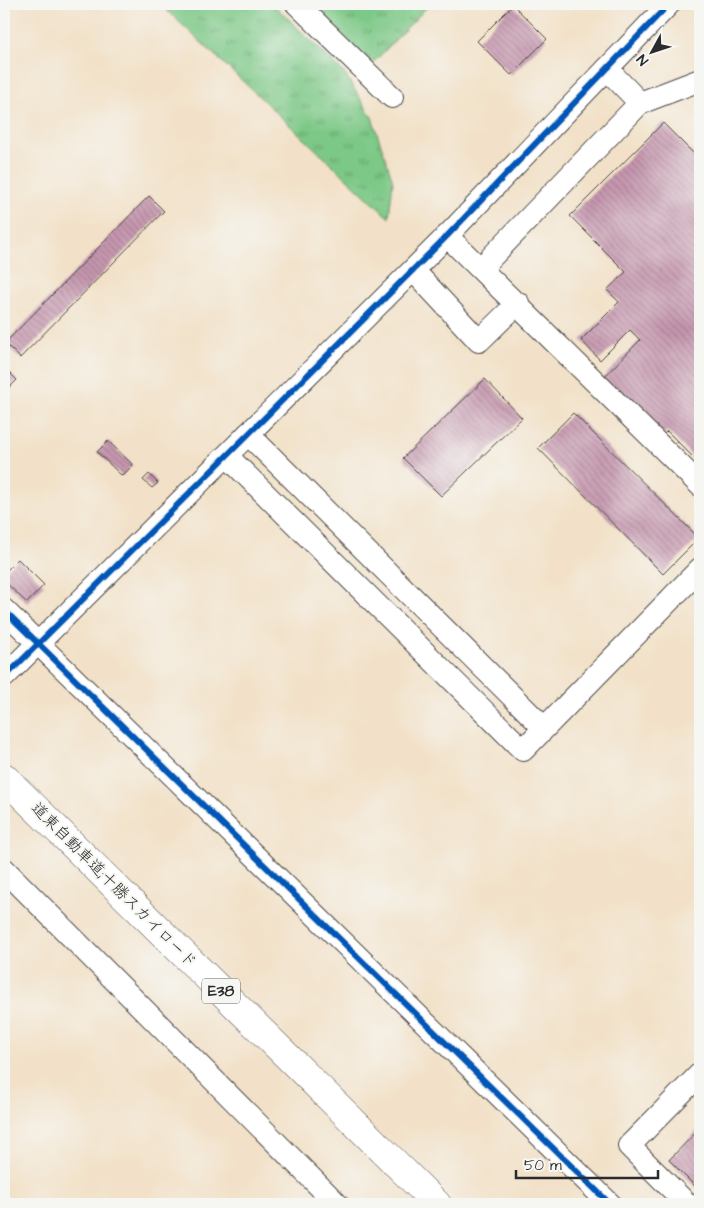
<svg xmlns="http://www.w3.org/2000/svg" width="704" height="1208" font-family="'Architects Daughter','Klee One',sans-serif">
<style>
.grass{fill:url(#grass-tufts);stroke:#547a58}
.building{fill:url(#building-back-hatch)}
.lines{fill:none;stroke-linecap:round;stroke-linejoin:round}
.minor-casing{stroke:#494643;stroke-width:24}
.highway-casing{stroke:#494643;stroke-width:29}
.minor{stroke:#fff;stroke-width:22}
.highway{stroke:#fff;stroke-width:28}
.cycleway-casing{stroke:#f6f6f2;stroke-width:9}
.cycleway{stroke:#0057b8;stroke-width:6}
.labels{text-anchor:middle;dominant-baseline:central;stroke-width:4;stroke-linejoin:round;paint-order:stroke}
.shield{fill:#f6f6f2;stroke:#686867;stroke-width:1}
.shield-label{font-size:15px;font-weight:bold;fill:#2b2b2b}
.street-label{font-size:16px;fill:#2b2b2b;stroke:#f6f6f2}
</style>
<defs>
<pattern id="grass-tufts" width="24" height="20" patternUnits="userSpaceOnUse" patternTransform="scale(1.25)"><rect width="24" height="20" fill="#7cc886"/><path d="M3 7l-1-3M5 7V3M7 7l1-3M15 17l-1-3M17 17v-4M19 17l1-3" fill="none" stroke="#66a36e"/></pattern>
<pattern id="building-back-hatch" width="6" height="6" patternUnits="userSpaceOnUse" patternTransform="scale(1.25)"><rect width="6" height="6" fill="#c697af"/><path d="M-1 5l2 2M0 0l6 6M5-1l2 2" fill="none" stroke="#a17b8f"/></pattern>
</defs>
<rect width="100%" height="100%" fill="#f6f6f2"/>
<filter id="ink" filterUnits="userSpaceOnUse"><feTurbulence type="fractalNoise" baseFrequency=".02" numOctaves="2"/><feDisplacementMap in="SourceGraphic" scale="10" xChannelSelector="R" yChannelSelector="G"/><feConvolveMatrix kernelMatrix="1 2 1 2 8 2 1 2 1" color-interpolation-filters="sRGB"/></filter>
<filter id="wash" filterUnits="userSpaceOnUse"><feTurbulence type="fractalNoise" baseFrequency=".0096" numOctaves="4" result="noise"/><feDisplacementMap in="SourceGraphic" scale="20" xChannelSelector="R" yChannelSelector="G"/><feGaussianBlur stdDeviation="1.12" result="paint"/><feColorMatrix in="noise" values="0 0 0 0 0 0 0 0 0 0 0 0 0 0 0 0 0 1.4 0 .05"/><feComposite in="paint" operator="in"/></filter>
<g filter="url(#wash)">
<rect width="100%" height="100%" fill="#f2e1c8"/>
<!-- grass -->
<g class="grass">
<polygon points="160,4 273,4 344,73 372,117 393,181 389,218"/>
<polygon points="307,4 430,4 371,65"/>
</g>
<g id="blocks">
<!-- building -->
<g class="building">
<polygon points="513,5 547,39 511,75 477,41"/>
<polygon points="663,123 700,160 700,464 667,431 660,438 601,380 640,340 630,330 600,360 581,340 619,302 607,290 626,272 570,216"/>
<polygon points="149,196 164,211 20,358 5,343"/>
<polygon points="4,367 17,380 4,393"/>
<polygon points="485,379 522,418 441,496 403,458"/>
<polygon points="573,413 699,538 663,574 538,448"/>
<polygon points="108,441 133,465 122,476 97,452"/>
<polygon points="149,474 158,483 152,488 143,480"/>
<polygon points="18,559 44,585 27,603 4,581 4,573"/>
<polygon points="700,1128 700,1191 669,1160"/>
</g>
</g>
</g>
<g filter="url(#ink)">
<use href="#blocks" fill-opacity="0" stroke="#494643" stroke-width="1"/>
<g class="lines">
<defs>
<g id="minor">
<polyline points="297,4 392,97"/>
<polyline points="640,103 700,80"/>
<polyline points="447,236 700,485"/>
<polyline points="481,268 640,103 607,69"/>
<polyline points="413,270 479,341 518,303"/>
<polyline points="248,434 544,728"/>
<polyline points="227,456 523,750 700,569"/>
<polyline points="4,610 610,1204"/>
<polyline points="5,676 447,236 669,4"/>
<polyline points="4,869 337,1204"/>
<polyline points="687,1204 629,1146 700,1074"/>
</g>
<polyline id="highway" points="4,777 437,1204"/>
</defs>
<!-- minor casing -->
<use href="#minor" class="minor-casing"/>
<!-- highway casing -->
<use href="#highway" class="highway-casing"/>
<!-- minor -->
<use href="#minor" class="minor"/>
<!-- highway -->
<use href="#highway" class="highway"/>
<defs>
<g id="cycleway">
<polyline points="4,610 610,1204"/>
<polyline points="4,678 447,236 669,4"/>
</g>
</defs>
<!-- cycleway casing -->
<use href="#cycleway" class="cycleway-casing"/>
<!-- cycleway -->
<use href="#cycleway" class="cycleway"/>
</g>
</g>
<g class="labels">
<!-- shield labels -->
<rect class="shield" x="202" y="978.5" width="38" height="25" rx="4"/>
<g class="shield-label">
<text x="221" y="991">E38</text>
</g>
<!-- street labels -->
<g class="street-label">
<text transform="translate(114 885) rotate(45)">道東自動車道;十勝スカイロード</text>
</g>
</g>
<!-- margin -->
<rect width="704" height="1208" fill="none" stroke="#f6f6f2" stroke-width="20"/>
<!-- north arrow -->
<g transform="translate(652 52) rotate(230)" stroke="#f6f6f2" stroke-width="4" paint-order="stroke">
<path d="M0-4L9 19L0 12L-9 19Z" fill="#2b2b2b"/>
<text y="-8" font-size="14" font-weight="bold" text-anchor="middle" fill="#2b2b2b">N</text>
</g>
<!-- scale -->
<path d="M516 1170v8h142v-8" fill="none" stroke="#2b2b2b" stroke-width="2.5"/>
<text x="524" y="1170" font-size="15" fill="#2b2b2b" stroke="#f6f6f2" stroke-width="4" paint-order="stroke">50 m</text>
</svg>
